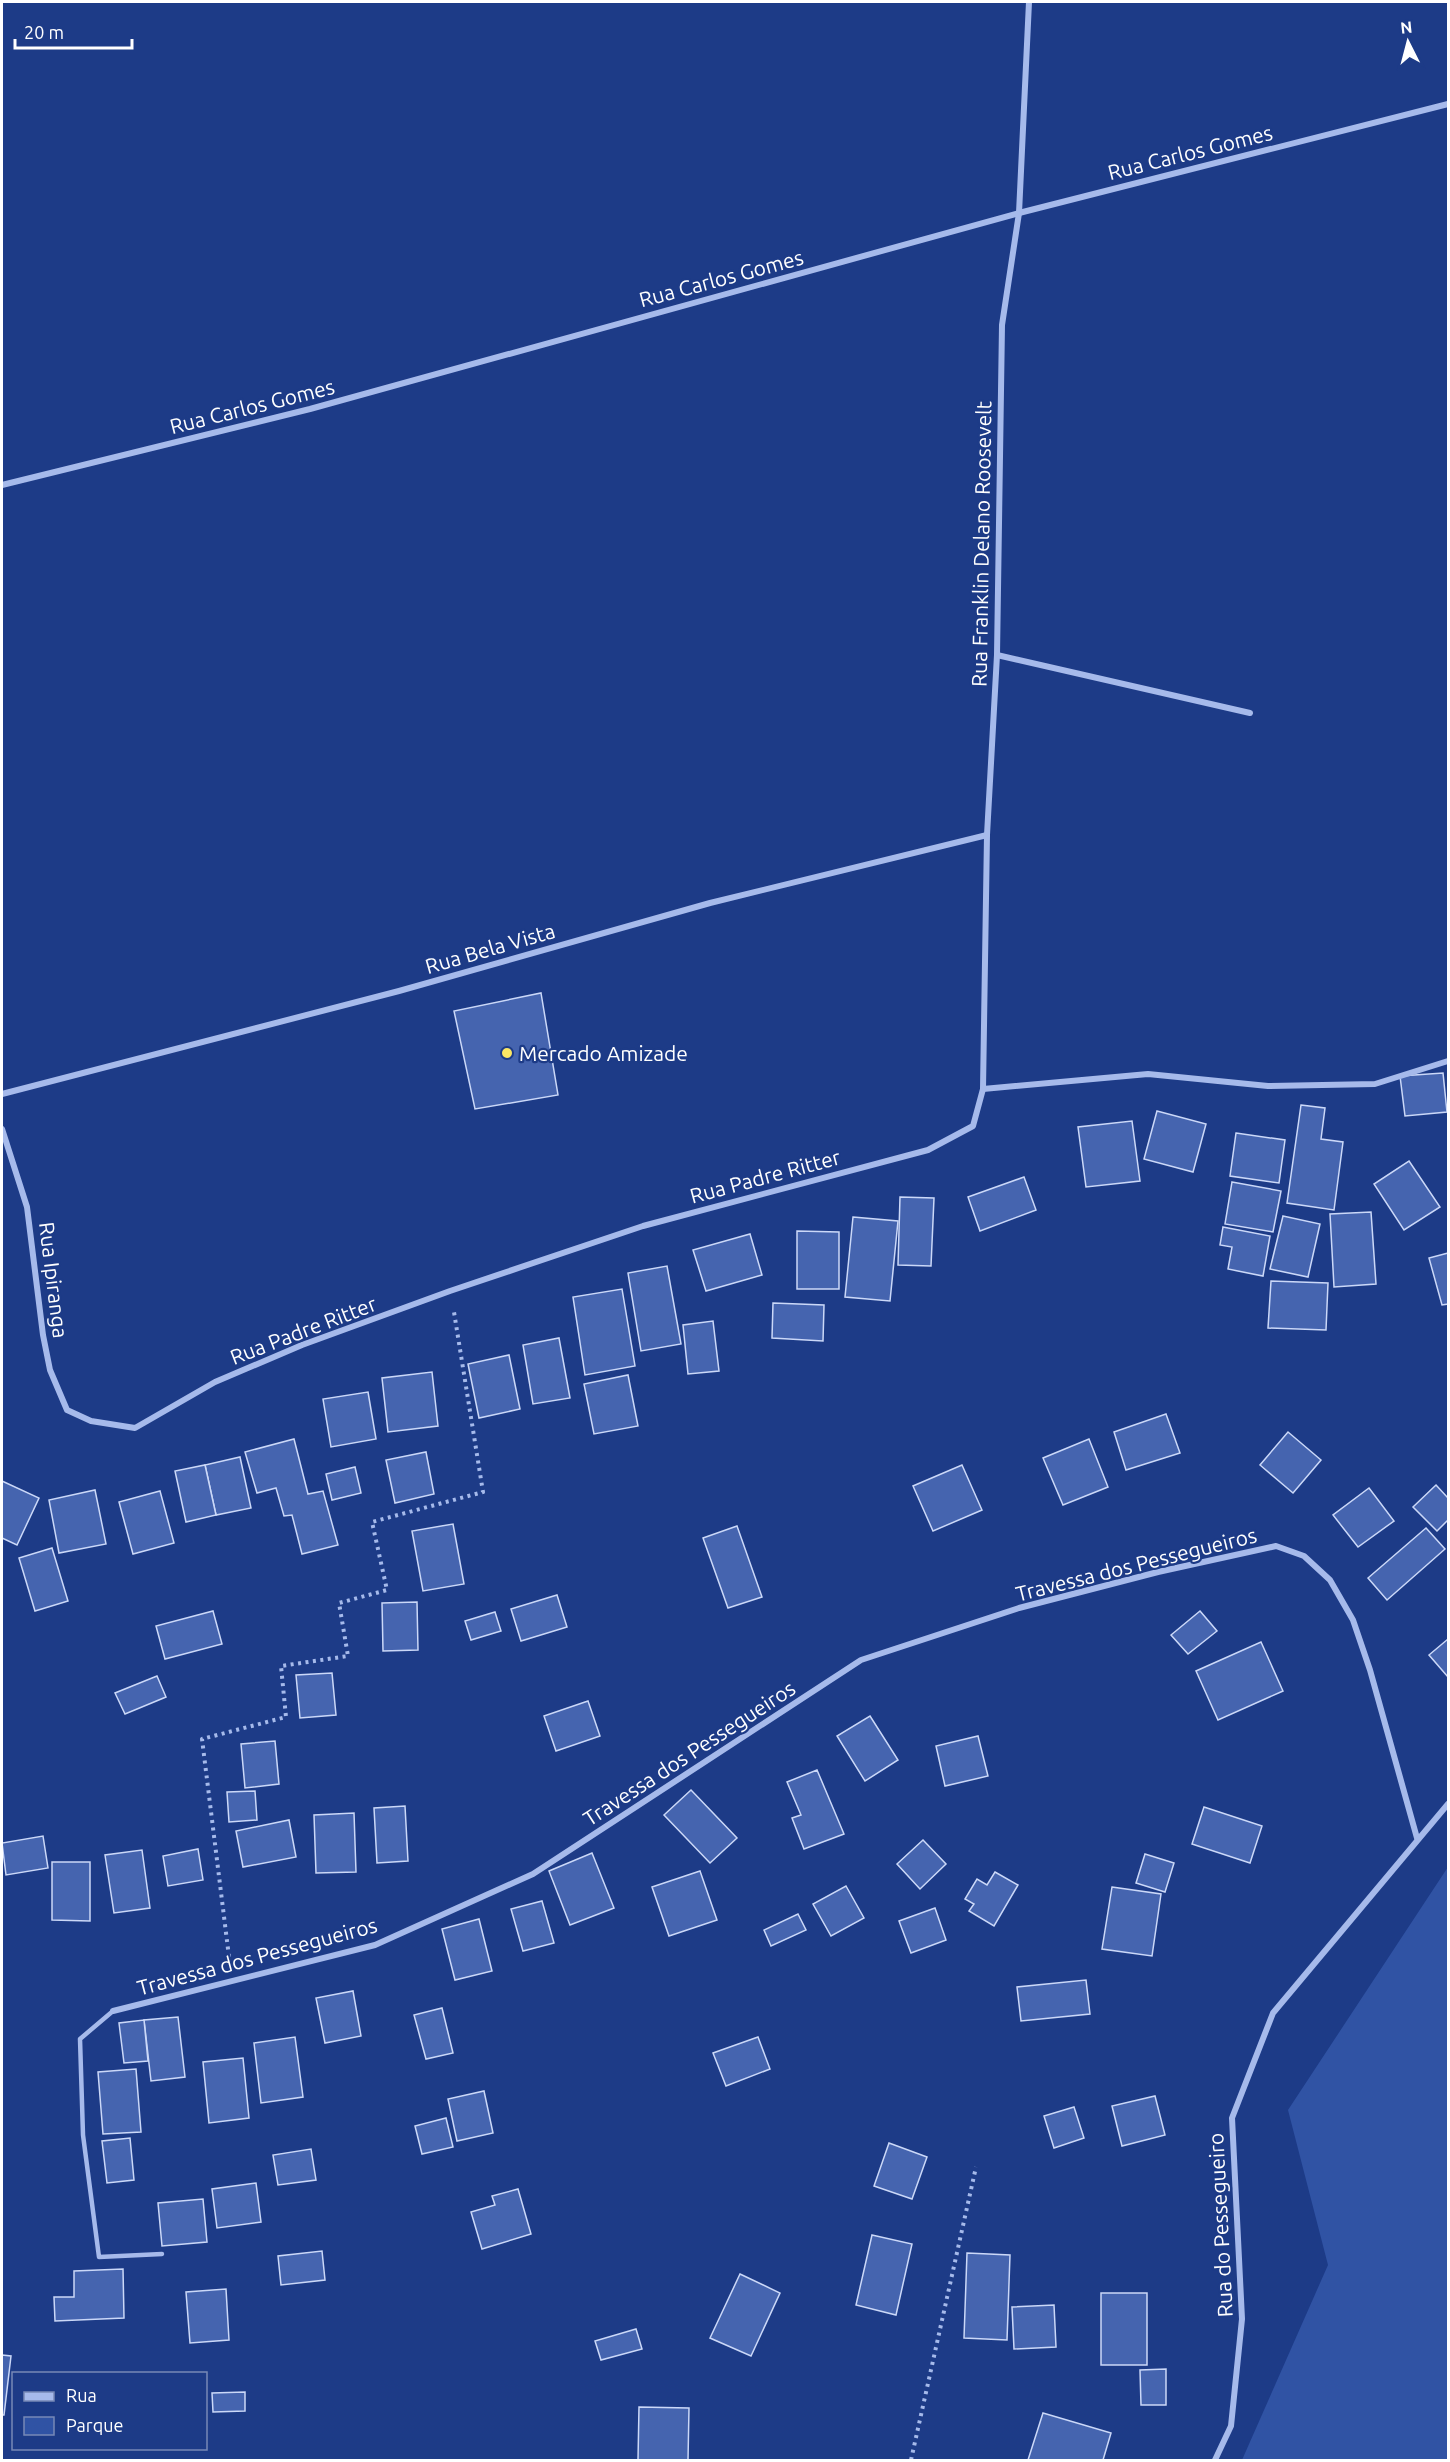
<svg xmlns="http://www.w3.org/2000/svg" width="1450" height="2462" font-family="Ubuntu,sans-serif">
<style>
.green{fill:#3053a4}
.building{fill:#4564af;stroke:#cbd8f8;stroke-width:1.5}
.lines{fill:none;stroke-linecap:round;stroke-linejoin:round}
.path{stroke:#a6baeb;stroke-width:4;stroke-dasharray:3 4.5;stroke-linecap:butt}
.service{stroke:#a6baeb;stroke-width:4.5}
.minor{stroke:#a6baeb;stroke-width:6}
.poi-dot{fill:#fbe664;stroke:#1d3b87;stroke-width:2}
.labels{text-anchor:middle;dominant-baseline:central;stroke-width:4.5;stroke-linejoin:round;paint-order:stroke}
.street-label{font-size:21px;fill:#fff;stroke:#1d3b87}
.poi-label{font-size:21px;fill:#fff;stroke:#1d3b87;text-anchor:start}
</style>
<rect width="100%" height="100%" fill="#1d3b87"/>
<!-- green -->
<polygon class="green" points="1448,1867 1448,2460 1242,2460 1328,2265 1288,2110"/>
<!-- building -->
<g class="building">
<polygon points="541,993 558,1095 475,1109 454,1011"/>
<polygon points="1443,1073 1447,1112 1405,1116 1400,1076"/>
<polygon points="1301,1105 1325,1108 1321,1139 1343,1142 1334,1210 1287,1203"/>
<polygon points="1157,1111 1206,1124 1193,1172 1144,1159"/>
<polygon points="1132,1121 1140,1181 1086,1187 1078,1127"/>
<polygon points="1236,1133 1285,1140 1279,1183 1230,1176"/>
<polygon points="1409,1161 1440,1207 1404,1230 1374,1184"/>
<polygon points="1024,1177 1036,1210 980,1231 968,1197"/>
<polygon points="1232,1182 1281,1191 1273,1232 1225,1224"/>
<polygon points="900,1197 934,1198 931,1266 898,1265"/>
<polygon points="1371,1212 1376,1284 1334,1287 1330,1214"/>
<polygon points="1283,1216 1320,1224 1308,1277 1270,1269"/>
<polygon points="853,1217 898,1221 890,1301 845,1297"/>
<polygon points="1223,1227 1270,1236 1263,1276 1228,1269 1232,1247 1220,1245"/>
<polygon points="797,1231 839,1232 839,1289 797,1289"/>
<polygon points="750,1234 762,1275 706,1291 693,1250"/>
<polygon points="1448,1253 1448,1304 1442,1305 1429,1258"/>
<polygon points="667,1266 681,1344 641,1351 628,1273"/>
<polygon points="1271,1281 1328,1283 1326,1330 1268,1328"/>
<polygon points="622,1289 635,1366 585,1375 573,1297"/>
<polygon points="773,1303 824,1305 823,1341 772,1338"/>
<polygon points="713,1321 719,1371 688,1374 683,1325"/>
<polygon points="559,1338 570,1398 533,1404 523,1345"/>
<polygon points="509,1355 520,1409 479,1418 468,1364"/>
<polygon points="432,1372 438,1426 388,1432 382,1378"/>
<polygon points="628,1375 638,1426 594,1434 584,1384"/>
<polygon points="368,1392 376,1439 331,1447 323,1399"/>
<polygon points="1166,1414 1180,1453 1126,1470 1114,1432"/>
<polygon points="1288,1432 1321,1460 1293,1493 1260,1465"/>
<polygon points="294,1439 308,1494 323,1491 338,1545 302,1554 292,1515 284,1516 276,1488 257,1493 245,1452"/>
<polygon points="1089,1439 1108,1487 1063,1505 1043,1458"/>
<polygon points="426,1452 434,1494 395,1503 386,1460"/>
<polygon points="240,1457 251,1508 216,1515 205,1465"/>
<polygon points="205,1465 216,1515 186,1522 175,1471"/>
<polygon points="962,1465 982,1510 933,1531 913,1486"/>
<polygon points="355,1467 361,1493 332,1500 326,1474"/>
<polygon points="2,1481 39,1498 17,1545 2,1538"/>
<polygon points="1436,1485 1448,1498 1448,1520 1437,1531 1413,1507"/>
<polygon points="1369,1488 1394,1521 1358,1547 1333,1515"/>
<polygon points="95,1490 106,1544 59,1553 49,1500"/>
<polygon points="160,1491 174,1543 133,1554 119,1502"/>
<polygon points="453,1524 464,1584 423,1591 412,1531"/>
<polygon points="737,1526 762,1597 728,1608 703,1538"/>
<polygon points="1426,1528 1445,1549 1387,1600 1368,1578"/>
<polygon points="52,1548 68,1601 35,1611 19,1558"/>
<polygon points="557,1595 567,1627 521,1641 511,1609"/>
<polygon points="417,1602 418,1650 383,1651 382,1603"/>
<polygon points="213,1611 222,1644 165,1659 156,1626"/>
<polygon points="1200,1611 1217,1631 1188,1654 1171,1635"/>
<polygon points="495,1612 501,1631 471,1640 465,1621"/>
<polygon points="1448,1639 1448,1677 1429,1655"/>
<polygon points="1261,1642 1283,1691 1218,1720 1196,1671"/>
<polygon points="332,1673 336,1715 300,1718 296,1675"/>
<polygon points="157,1676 166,1697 125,1714 115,1693"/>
<polygon points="588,1701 600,1736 556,1751 544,1716"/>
<polygon points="870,1716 898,1760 865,1781 837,1736"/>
<polygon points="978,1736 988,1776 945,1786 936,1746"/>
<polygon points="275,1741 279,1784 245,1788 241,1744"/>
<polygon points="817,1770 844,1834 804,1849 792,1818 801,1815 787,1782"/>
<polygon points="691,1790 737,1838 710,1863 664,1815"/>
<polygon points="255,1791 257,1820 229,1822 227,1792"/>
<polygon points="405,1806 408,1861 377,1863 374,1808"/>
<polygon points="1204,1807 1262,1826 1250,1863 1192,1844"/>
<polygon points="354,1813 356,1872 316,1873 314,1815"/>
<polygon points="289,1820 296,1857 243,1867 236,1831"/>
<polygon points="43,1836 48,1868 6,1875 2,1843"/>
<polygon points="923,1840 946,1864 920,1889 897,1864"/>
<polygon points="198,1849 203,1880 168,1886 163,1856"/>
<polygon points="142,1850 150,1908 114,1913 105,1855"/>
<polygon points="592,1853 614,1908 570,1925 549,1871"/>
<polygon points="1145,1854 1174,1863 1165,1892 1136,1883"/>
<polygon points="52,1862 90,1862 90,1921 52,1920"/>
<polygon points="700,1871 717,1920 669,1936 652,1887"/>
<polygon points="995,1872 1018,1885 994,1926 969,1911 974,1904 965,1899 977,1879 987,1885"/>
<polygon points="846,1886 864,1918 831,1936 813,1904"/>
<polygon points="1112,1887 1161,1894 1152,1956 1102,1949"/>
<polygon points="542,1901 554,1943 523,1951 511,1909"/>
<polygon points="935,1908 946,1940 911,1953 899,1921"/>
<polygon points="798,1914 806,1930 771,1946 764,1930"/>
<polygon points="479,1919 492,1971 455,1980 442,1929"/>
<polygon points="1086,1980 1090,2014 1021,2021 1017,1987"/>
<polygon points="353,1991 361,2036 325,2043 316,1998"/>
<polygon points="442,2008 453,2053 426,2059 414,2015"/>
<polygon points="178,2017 185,2077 151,2081 144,2020"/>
<polygon points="144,2020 148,2061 124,2063 119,2023"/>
<polygon points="295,2037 303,2097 261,2103 254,2043"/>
<polygon points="758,2037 770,2069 726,2086 713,2053"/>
<polygon points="243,2058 249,2118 209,2123 203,2062"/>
<polygon points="136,2069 141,2132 103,2134 98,2072"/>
<polygon points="484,2091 493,2133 457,2141 448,2099"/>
<polygon points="1155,2096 1165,2135 1122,2146 1112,2106"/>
<polygon points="1074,2107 1084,2138 1054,2148 1044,2116"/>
<polygon points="446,2118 453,2147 422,2154 415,2126"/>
<polygon points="130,2138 134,2180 107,2183 102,2141"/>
<polygon points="889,2143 927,2157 912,2199 874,2186"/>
<polygon points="311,2149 316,2180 278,2185 273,2155"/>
<polygon points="256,2183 261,2222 217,2228 212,2189"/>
<polygon points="518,2189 531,2234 482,2249 471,2212 495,2205 492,2196"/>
<polygon points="203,2199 207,2242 162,2246 158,2203"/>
<polygon points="872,2235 912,2244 896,2315 856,2305"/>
<polygon points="322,2251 325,2280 281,2285 278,2256"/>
<polygon points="967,2253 1010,2255 1007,2340 964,2338"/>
<polygon points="123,2269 124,2318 55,2321 54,2297 74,2297 74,2271"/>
<polygon points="740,2274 780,2293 751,2356 710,2338"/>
<polygon points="226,2289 229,2340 190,2343 186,2292"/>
<rect x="1101" y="2293" width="46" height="72"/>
<polygon points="1054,2305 1056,2347 1014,2349 1012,2307"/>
<polygon points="636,2329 642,2349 601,2360 595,2341"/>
<polygon points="2,2355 11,2356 4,2415 2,2415"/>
<polygon points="1166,2369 1166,2405 1141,2405 1140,2370"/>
<polygon points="245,2392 245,2411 213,2412 212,2393"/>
<polygon points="639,2407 689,2408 688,2460 638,2460"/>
<polygon points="1043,2413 1111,2433 1103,2460 1028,2460"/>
</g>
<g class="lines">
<!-- path -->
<g class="path">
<polyline points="229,1957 202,1739 286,1717 281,1666 348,1656 339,1603 387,1590 372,1522 483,1492 454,1312"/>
<polyline points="911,2460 976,2167"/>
</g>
<!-- service -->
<polyline class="service" points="113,2011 80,2039 83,2135 99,2257 162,2254"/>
<!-- minor -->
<g class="minor">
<polyline points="2,485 310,409 1019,213 1448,104"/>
<polyline points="997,655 1250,713"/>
<polyline points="983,1089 1148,1074 1268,1086 1375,1084 1448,1061"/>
<polyline points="2,1094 399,991 710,903 987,835"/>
<polyline points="2,1129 27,1207 43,1335 50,1370 67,1410 91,1421 135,1428 215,1382 302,1345 450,1291 643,1226 928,1150 973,1126 983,1089 987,835 997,655 1002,325 1019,213 1029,2"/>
<polyline points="113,2011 375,1945 533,1874 861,1660 1019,1608 1158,1572 1276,1546 1304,1556 1330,1580 1353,1620 1370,1670 1417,1838"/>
<polyline points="1215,2460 1231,2426 1242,2319 1232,2118 1273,2013 1448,1804"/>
</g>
</g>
<!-- markers -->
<circle class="poi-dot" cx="507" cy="1053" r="6"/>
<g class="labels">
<!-- street labels -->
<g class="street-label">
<text transform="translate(1190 152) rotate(-14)">Rua Carlos Gomes</text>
<text transform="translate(721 278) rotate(-15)">Rua Carlos Gomes</text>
<text transform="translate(252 406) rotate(-14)">Rua Carlos Gomes</text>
<text transform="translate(981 544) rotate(-89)">Rua Franklin Delano Roosevelt</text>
<text transform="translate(490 948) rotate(-16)">Rua Bela Vista</text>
<text transform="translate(765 1176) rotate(-15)">Rua Padre Ritter</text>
<text transform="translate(54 1280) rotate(83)">Rua Ipiranga</text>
<text transform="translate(303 1330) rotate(-21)">Rua Padre Ritter</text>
<text transform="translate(1136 1564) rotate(-14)">Travessa dos Pessegueiros</text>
<text transform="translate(689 1753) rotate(-33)">Travessa dos Pessegueiros</text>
<text transform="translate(257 1956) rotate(-15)">Travessa dos Pessegueiros</text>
<text transform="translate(1220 2225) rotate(-93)">Rua do Pessegueiro</text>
</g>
<!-- poi labels -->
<g class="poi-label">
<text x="519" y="1053">Mercado Amizade</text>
</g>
</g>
<!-- border -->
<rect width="1450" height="2462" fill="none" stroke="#ffffff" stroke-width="6"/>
<!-- legend -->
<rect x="12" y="2372" width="195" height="78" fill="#1d3b87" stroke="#7789b7" stroke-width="1.5"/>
<rect x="24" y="2392" width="30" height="9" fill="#a6baeb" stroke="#7789b7" stroke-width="1.5"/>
<text x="66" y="2402" font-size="18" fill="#ffffff">Rua</text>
<rect x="24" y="2417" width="30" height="18" fill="#3053a4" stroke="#7789b7" stroke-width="1.5"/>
<text x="66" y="2432" font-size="18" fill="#ffffff">Parque</text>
<!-- north arrow -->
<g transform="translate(1408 42) rotate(354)" stroke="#1d3b87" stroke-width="4.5" paint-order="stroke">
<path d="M0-4.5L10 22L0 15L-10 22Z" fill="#ffffff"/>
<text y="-9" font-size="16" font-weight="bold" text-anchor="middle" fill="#ffffff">N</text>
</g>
<!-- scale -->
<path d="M15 39v9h117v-9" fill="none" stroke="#ffffff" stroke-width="3"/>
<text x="24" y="39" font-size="18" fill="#ffffff" stroke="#1d3b87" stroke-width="4.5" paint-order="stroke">20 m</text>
</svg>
